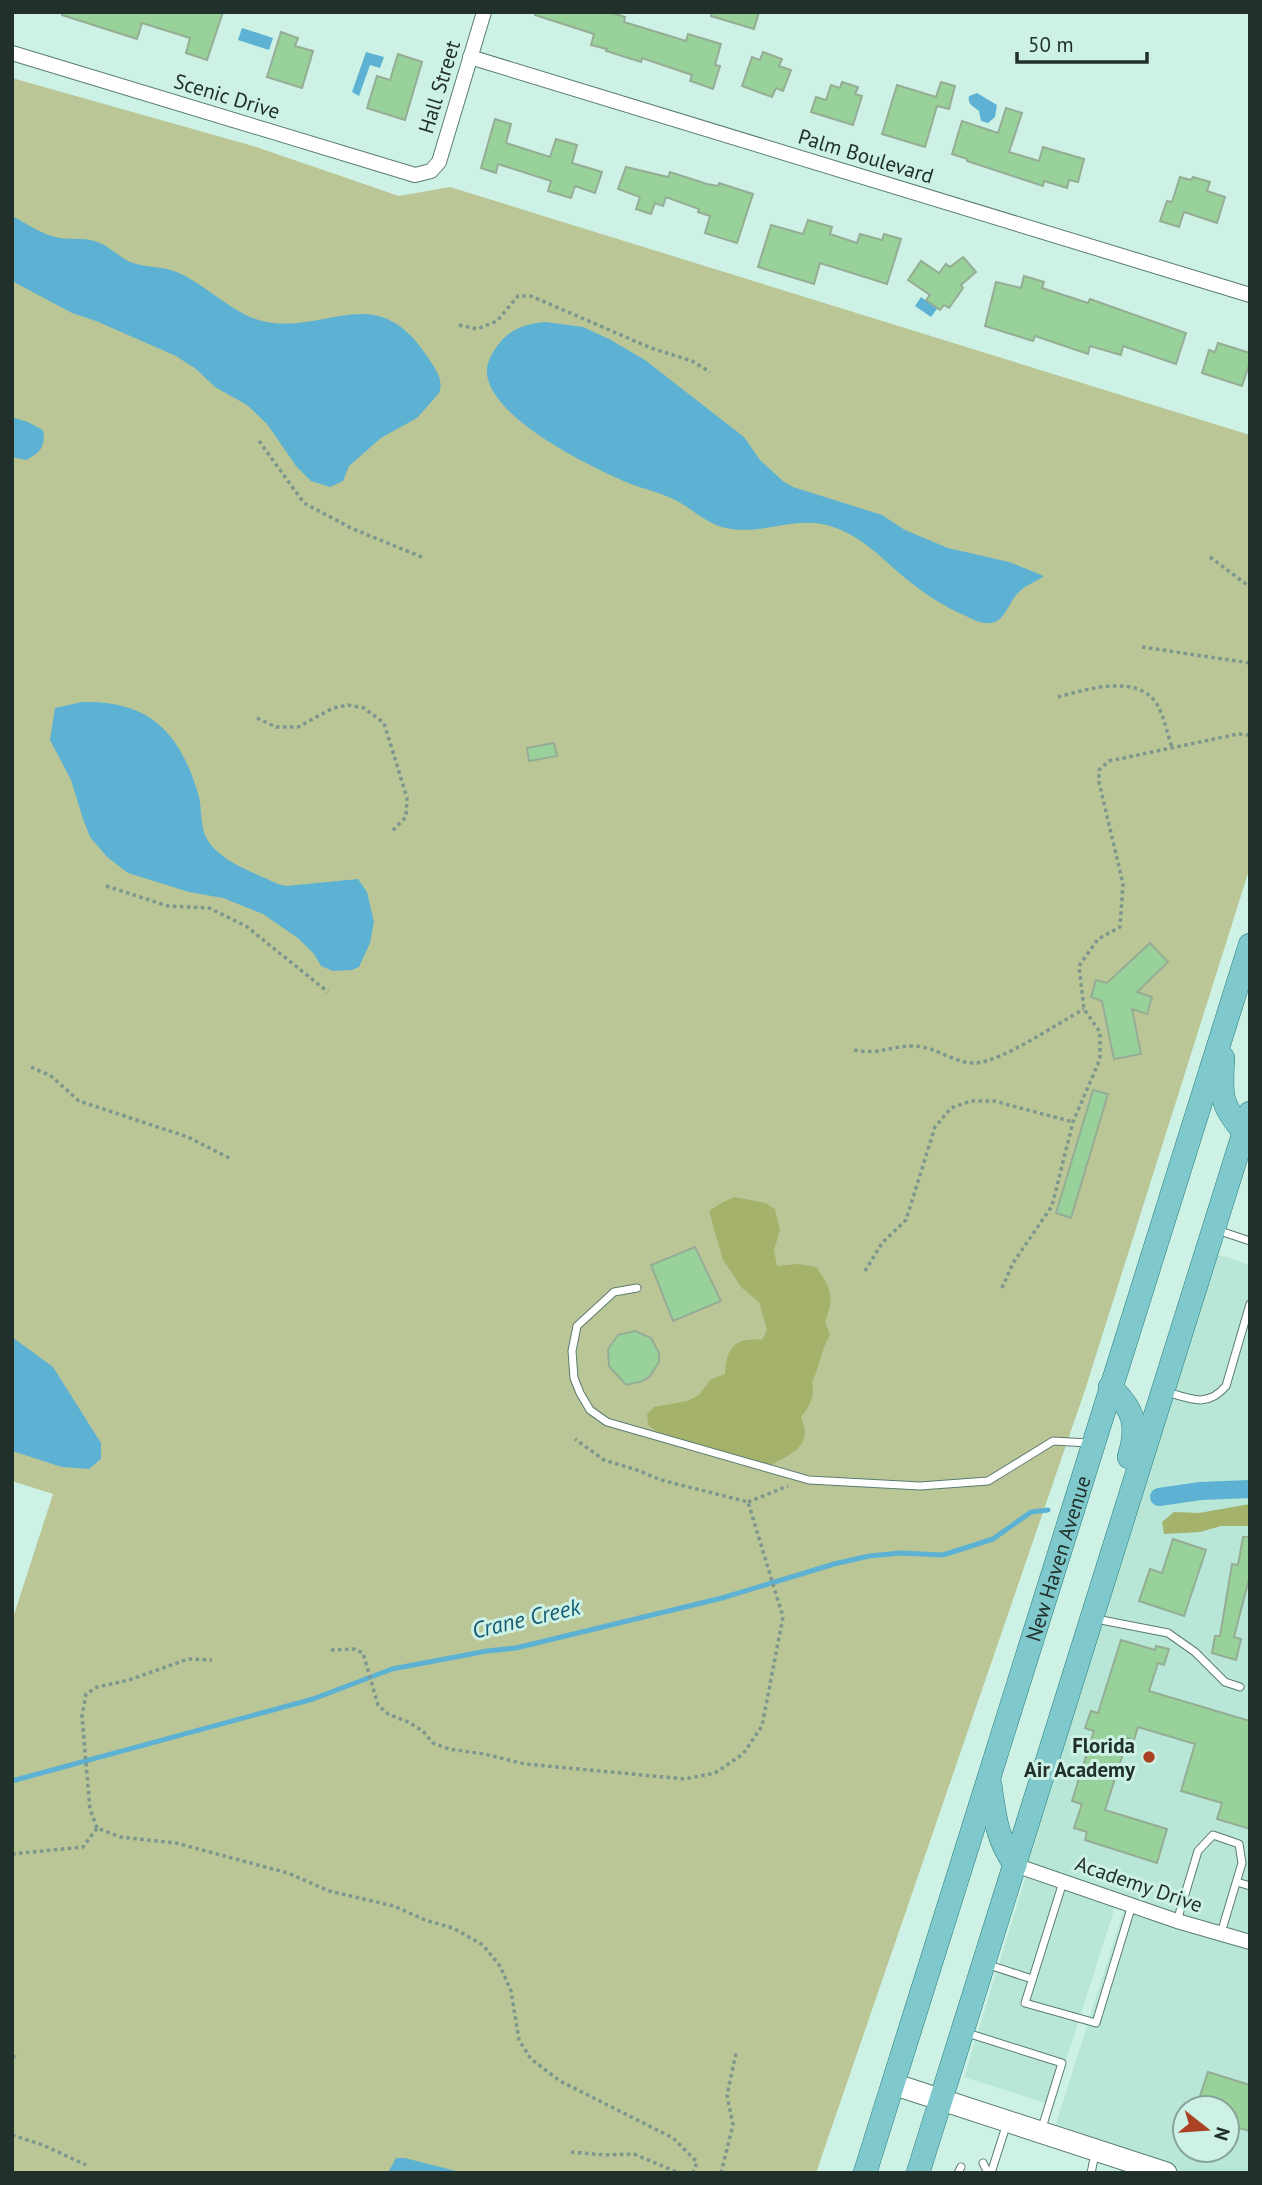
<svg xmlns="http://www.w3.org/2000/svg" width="1262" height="2185" font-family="'PT Sans',sans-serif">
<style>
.built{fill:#b9e7d7;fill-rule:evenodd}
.green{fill:#bbc696}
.forest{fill:#a4b26b}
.water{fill:#5db2d3}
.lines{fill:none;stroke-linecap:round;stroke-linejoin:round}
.stream{stroke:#5db2d3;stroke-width:5}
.canal{stroke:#5db2d3;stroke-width:18}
.building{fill:#99d19a;stroke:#95ad95;stroke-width:2}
.lane-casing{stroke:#5a7c70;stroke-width:9}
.street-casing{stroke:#5a7c70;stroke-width:16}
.secondary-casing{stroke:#5a7c70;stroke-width:23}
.primary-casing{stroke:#277b7c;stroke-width:24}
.path{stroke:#7d978e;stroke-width:3.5;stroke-dasharray:3.5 3.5;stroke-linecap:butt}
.lane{stroke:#fff;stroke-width:7}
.street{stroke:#fff;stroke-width:14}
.secondary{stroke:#fff;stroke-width:21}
.primary{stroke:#7fc8cb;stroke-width:23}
.poi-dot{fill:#ab4225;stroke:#cdf2e5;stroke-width:2.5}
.labels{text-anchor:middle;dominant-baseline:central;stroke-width:6;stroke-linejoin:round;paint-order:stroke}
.street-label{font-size:21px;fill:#22302b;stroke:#cdf2e5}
.poi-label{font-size:21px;font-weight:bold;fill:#22302b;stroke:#cdf2e5;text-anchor:end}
.water-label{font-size:23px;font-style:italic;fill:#155a72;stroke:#cdf2e5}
</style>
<rect width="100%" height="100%" fill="#cdf2e5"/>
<!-- built -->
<g class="built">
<path d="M1207,1251L1250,1265V2173H1166L1052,2136L1126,1903L1015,1865ZM1185,2108H1227V2150H1185Z"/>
<polygon points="1026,1876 1115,1907 1052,2105 964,2077"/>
</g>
<!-- green -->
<polygon class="green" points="12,78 253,146 399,196 450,187 1250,435 1250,867 1085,1390 816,2173 12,2173 12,1621 53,1494 12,1481"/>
<!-- forest -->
<g class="forest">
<path d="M735,1197L765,1203L775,1209L780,1230L774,1250L777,1266L798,1264L816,1267C831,1288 835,1297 825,1322L830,1335C821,1350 820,1366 812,1382C815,1397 810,1405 801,1417C814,1447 791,1454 769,1466L657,1432L648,1425L647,1414L654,1407L687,1401L699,1395L710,1380L725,1374C726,1348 735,1337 762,1340L767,1330L759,1302L742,1288L723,1260L709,1211L723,1202Z"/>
<polygon points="1250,1504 1250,1526 1221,1526 1200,1532 1164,1534 1162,1522 1174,1512 1199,1513"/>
</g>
<!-- water -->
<g class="water">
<polygon points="242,28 273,38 269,50 238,40"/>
<polygon points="366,52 384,57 380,68 370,65 359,96 352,92"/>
<path d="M977,93L997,105L995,117L988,123L981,121L979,111C973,106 967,104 969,96Z"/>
<path d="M12,216C28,224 42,235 60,238C72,240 85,237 97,242C110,246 119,258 133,263C148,268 164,266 179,273C206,285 235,315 262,321C329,336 376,276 429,359C436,370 444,380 439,393L417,418L381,438L349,466L343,481L330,487L311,481L296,466L267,424L247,405L215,387L196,369L176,356L96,321L72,313L12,281Z"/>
<polygon points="921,297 937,309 931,317 915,306"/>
<path d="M546,322L583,327L609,339L645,360L744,437L760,460L784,482L793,487L882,515L905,530L948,548L1009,562L1044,576C1036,582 1025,585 1018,593C1007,604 1005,625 986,623C979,623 972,619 966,616C942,606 919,590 899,573C878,554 859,535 830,526C795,515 761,536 726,528C705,524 690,506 671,498C658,492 644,489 631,484C595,469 462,407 491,356C504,332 520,324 546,322Z"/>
<path d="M12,417L28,422L43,430C46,446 40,453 26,460L12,457Z"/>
<path d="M82,702C150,700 181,733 199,797C202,810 200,827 207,839C220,862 256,873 278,884L286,886L358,879L367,892L374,922L370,943L359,967L352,970L333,971L321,966L314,954L299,939L263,914L223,898L189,892L128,873L107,857L90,837L83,819L71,780L50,740L55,708Z"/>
<polygon points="12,1337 53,1367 101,1443 101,1459 89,1469 62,1467 12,1451"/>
<polygon points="396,2158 405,2158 464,2173 388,2173"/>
</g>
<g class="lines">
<!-- stream -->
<polyline class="stream" points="12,1781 313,1699 392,1669 487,1651 516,1648 722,1598 834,1564 869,1556 901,1553 943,1555 993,1539 1031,1512 1048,1510"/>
<!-- canal -->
<polyline class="canal" points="1159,1497 1200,1491 1250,1489"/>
</g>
<!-- building -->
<g class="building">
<polygon points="63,12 223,12 207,60 186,53 190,38 142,23 137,39 62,15"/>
<polygon points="535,12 609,12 625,17 624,22 686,41 688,34 721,44 715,65 720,66 713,89 690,81 692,75 642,58 641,62 606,51 607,49 591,45 594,34 535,15"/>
<polygon points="712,12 759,12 754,29 711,16"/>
<polygon points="281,32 298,38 295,46 313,51 302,88 267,77"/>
<polygon points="763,52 782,59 779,66 791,70 783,91 776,88 772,97 742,86 752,57 760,60"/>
<polygon points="398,54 422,62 405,120 367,108 377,76 390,80"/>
<polygon points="842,82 858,87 855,94 862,96 853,125 811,112 816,97 826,100 831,85 840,88"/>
<polygon points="941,82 955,86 949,109 937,106 925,147 882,134 897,85 936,97"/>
<polygon points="1006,108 1022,113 1009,152 1039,161 1043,147 1084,159 1078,182 1069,180 1067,188 1044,181 1043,186 967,161 967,159 952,154 962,121 998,133"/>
<polygon points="495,119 511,124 506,143 550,157 556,139 577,145 572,163 602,172 595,193 575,186 571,198 548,191 551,181 498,164 496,173 481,168"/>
<polygon points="626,167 668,177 670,172 707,184 718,186 719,183 753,194 737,243 705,233 710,216 698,212 699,209 666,197 663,206 655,203 651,214 636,209 640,197 618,189"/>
<polygon points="1180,177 1191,180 1193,177 1210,182 1207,191 1225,197 1217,223 1184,212 1179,227 1160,221 1167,201 1172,202"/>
<polygon points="808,220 832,227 830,234 857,243 860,234 882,240 884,234 901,239 887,284 820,263 814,284 758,267 771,225 803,234"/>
<polygon points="963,257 976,272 961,285 963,288 949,308 944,305 940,310 926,300 930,295 908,280 921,261 939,273 946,264 950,267"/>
<polygon points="1024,276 1044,282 1042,288 1088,303 1090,299 1186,333 1176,364 1123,346 1121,355 1090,346 1088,354 1035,336 1033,341 985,326 996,282 1021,288"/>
<polygon points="1218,343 1250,353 1250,362 1242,386 1202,373 1209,350 1215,352"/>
<polygon points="554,743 557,756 529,761 527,748"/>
<polygon points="1150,943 1168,962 1137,992 1152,997 1147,1014 1132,1009 1141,1054 1114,1059 1102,1001 1091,997 1096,980 1107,983"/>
<polygon points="1093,1090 1108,1094 1071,1218 1056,1213"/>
<polygon points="695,1247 721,1301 673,1321 651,1265"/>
<polygon points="635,1331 651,1338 659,1353 659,1362 650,1376 643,1381 626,1385 609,1366 608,1349 618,1335"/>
<polygon points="1243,1537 1250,1537 1250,1575 1234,1637 1241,1639 1236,1660 1212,1653 1215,1636 1220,1636 1232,1564 1238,1565"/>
<polygon points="1173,1539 1206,1550 1184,1616 1139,1601 1150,1569 1162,1573"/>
<polygon points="1121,1640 1155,1650 1156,1646 1169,1649 1164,1665 1158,1663 1149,1691 1250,1721 1250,1829 1217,1819 1222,1803 1181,1791 1195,1744 1138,1727 1134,1740 1128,1738 1105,1810 1167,1829 1157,1863 1085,1840 1087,1832 1074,1828 1082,1804 1072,1801 1094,1731 1085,1728 1091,1711 1098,1713"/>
<polygon points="1208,2072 1250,2085 1250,2131 1227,2125 1227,2108 1196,2108"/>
</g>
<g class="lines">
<defs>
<g id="lane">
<polyline points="1217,1230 1250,1241"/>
<polyline points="637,1288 614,1292 577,1326 572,1351 574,1378 580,1393 590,1410 607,1422 809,1480 920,1486 988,1481 1053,1441 1089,1443"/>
<path d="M1167,1392C1191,1399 1207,1408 1226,1386L1250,1304"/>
<polyline points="1096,1619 1168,1633 1195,1652 1225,1682 1240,1687"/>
<polyline points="1063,1882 1025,2003 1096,2023 1132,1905"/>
<polyline points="1237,1882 1250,1886"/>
<polyline points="1177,1921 1198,1851 1213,1835 1239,1844 1242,1863 1221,1933"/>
<polyline points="986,1964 1032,1979"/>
<polyline points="967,2033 1062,2063 1041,2131"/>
<polyline points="983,2163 988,2173"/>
<polyline points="958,2173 961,2167"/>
<polyline points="991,2173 1007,2123"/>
<polyline points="1091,2173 1095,2154"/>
</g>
<g id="street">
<polyline points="12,53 415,175 431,171 439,162 484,12"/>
<polyline points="470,57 1250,295"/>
<polyline points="1015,1865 1177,1921 1250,1942"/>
</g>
<polyline id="secondary" points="893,2084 1166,2173"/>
<g id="primary">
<path d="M1223,1058C1221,1094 1219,1103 1244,1132"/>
<path d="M1110,1387C1134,1409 1139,1426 1129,1457"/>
<path d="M990,1784C995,1817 996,1837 1015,1865"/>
<path id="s1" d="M865,2173L1250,945"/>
<polyline points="918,2173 1250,1113"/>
</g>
</defs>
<!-- lane casing -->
<use href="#lane" class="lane-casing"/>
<!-- street casing -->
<use href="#street" class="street-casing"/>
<!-- secondary casing -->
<use href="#secondary" class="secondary-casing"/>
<!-- primary casing -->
<use href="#primary" class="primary-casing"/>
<!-- path -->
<g class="path">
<polyline points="459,325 477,329 497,321 518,296 531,296 651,348 692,361 710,372"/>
<polyline points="259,441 304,503 351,528 424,558"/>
<polyline points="1210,557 1250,587"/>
<polyline points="1142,647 1250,663"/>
<path d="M1058,697C1088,689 1143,671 1160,710C1165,722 1168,735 1172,748"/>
<polyline points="257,718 276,727 298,727 333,708 348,705 364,708 384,723 407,798 406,817 392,831"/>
<polyline points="106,886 168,906 209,908 246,926 328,992"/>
<path d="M854,1050C881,1055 890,1046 913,1046C936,1046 954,1064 976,1063C1003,1061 1058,1023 1084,1009"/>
<polyline points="31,1067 51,1076 79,1101 188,1137 231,1159"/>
<polyline points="865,1271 882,1243 906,1220 935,1127 951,1108 971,1101 994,1101 1073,1122"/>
<polyline points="1002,1288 1013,1263 1052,1206 1073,1122 1100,1059 1100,1032 1084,1009 1079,966 1098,939 1120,927 1123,884 1099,782 1099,770 1109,761 1238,734 1250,735"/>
<polyline points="748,1502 788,1486"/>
<polyline points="331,1650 354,1649 363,1653 378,1705 388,1714 408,1722 423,1731 433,1743 449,1749 484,1754 525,1764 685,1779 715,1773 743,1754 762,1726 783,1617 748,1502 661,1480 637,1470 604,1460 575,1439"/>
<polyline points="97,1828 90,1809 82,1716 86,1694 97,1687 129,1680 188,1659 212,1660"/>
<polyline points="12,1854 83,1847 97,1828 120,1837 176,1843 288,1873 329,1891 394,1906 425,1920 453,1928 483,1945 500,1966 511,1991 519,2040 531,2059 560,2081 673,2138 697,2162 693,2173"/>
<polyline points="12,2057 19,2055"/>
<polyline points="12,2135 43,2145 86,2165"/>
<polyline points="571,2152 605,2155 634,2154 679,2173"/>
<polyline points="721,2173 733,2125 727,2095 736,2053"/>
</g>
<!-- lane -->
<use href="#lane" class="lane"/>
<!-- street -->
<use href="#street" class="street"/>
<!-- secondary -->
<use href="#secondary" class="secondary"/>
<!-- primary -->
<use href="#primary" class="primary"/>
</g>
<!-- markers -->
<circle class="poi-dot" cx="1149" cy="1757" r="7"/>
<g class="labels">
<!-- street labels -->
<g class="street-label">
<text transform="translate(439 87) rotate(-73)">Hall Street</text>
<text transform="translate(227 96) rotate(17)">Scenic Drive</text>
<text transform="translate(866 156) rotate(17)">Palm Boulevard</text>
<text stroke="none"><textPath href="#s1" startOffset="644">New Haven Avenue</textPath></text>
<text transform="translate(1139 1884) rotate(19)">Academy Drive</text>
</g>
<!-- poi labels -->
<g class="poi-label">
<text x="1135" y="1745">Florida<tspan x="1135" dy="24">Air Academy</tspan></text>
</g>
<!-- water labels -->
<g class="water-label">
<text transform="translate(526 1618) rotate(-13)">Crane Creek</text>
</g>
</g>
<!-- border -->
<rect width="1262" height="2185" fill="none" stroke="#22302b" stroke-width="28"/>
<!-- north arrow -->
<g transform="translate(1206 2129) rotate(107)"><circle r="33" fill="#cdf2e5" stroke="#89a49b" stroke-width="2"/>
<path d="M0-5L12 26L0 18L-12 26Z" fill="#ab4225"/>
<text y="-10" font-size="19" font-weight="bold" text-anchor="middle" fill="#22302b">N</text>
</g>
<!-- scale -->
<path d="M1017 52v10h130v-10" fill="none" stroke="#22302b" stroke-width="3.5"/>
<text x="1028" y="52" font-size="21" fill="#22302b" stroke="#cdf2e5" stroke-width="5" paint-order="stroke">50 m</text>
</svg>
